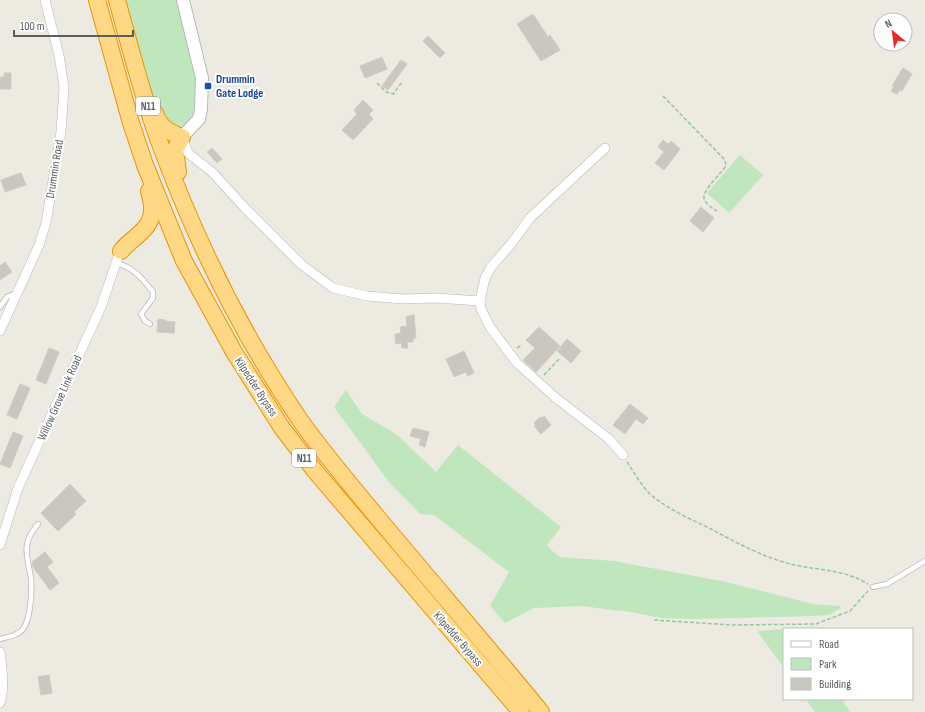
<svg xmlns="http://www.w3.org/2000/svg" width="925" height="712" font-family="'Sofia Sans Condensed',sans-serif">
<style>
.green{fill:#bfe6bc}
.building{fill:#cac6c0;stroke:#d2cbbf}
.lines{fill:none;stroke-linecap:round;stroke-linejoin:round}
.lane-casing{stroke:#b4b8bc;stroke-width:6}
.street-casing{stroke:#b4b8bc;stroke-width:10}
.secondary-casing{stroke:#b5b9be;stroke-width:14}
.highway-casing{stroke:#ee9300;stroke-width:18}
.path{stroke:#95c7a0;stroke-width:1.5;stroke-dasharray:4 2;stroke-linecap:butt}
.lane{stroke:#fff;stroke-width:4.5}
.street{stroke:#fff;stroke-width:9}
.secondary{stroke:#fff;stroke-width:12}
.highway{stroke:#ffd886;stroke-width:16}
.transit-dot{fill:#1a4fb4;stroke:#fff;stroke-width:1.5}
.labels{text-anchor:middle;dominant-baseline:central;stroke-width:4;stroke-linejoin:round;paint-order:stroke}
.shield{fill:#fff;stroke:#8c8e91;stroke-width:1}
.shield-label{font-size:11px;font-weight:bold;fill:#5a5e62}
.transit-label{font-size:12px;font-weight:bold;fill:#164399;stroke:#fff;text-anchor:start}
.street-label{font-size:12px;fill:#5a5e62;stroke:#fff}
</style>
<rect width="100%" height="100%" fill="#edeae1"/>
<!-- green -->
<g class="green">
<polygon points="125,0 180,0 197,81 196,106 192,118 183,126 175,129 159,117"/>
<polygon points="740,155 763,175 729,213 707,193"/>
<polygon points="346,390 362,414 396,434 436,472 458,445 561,527 547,545 550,549 560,557 614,561 726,582 813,604 840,606 841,608 829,615 812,616 693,619 661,618 631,612 581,606 534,608 505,623 490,606 509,572 434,515 420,514 389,482 334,407"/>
<polygon points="784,629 784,668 757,631"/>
<polygon points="806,699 842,699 850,712 815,712"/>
</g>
<!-- building -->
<g class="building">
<polygon points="533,14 548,37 550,35 560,50 541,61 517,24"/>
<polygon points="428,36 445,53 440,58 423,41"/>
<polygon points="382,57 387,69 365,78 360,66"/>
<polygon points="401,60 407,64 388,90 382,86"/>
<polygon points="903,68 912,74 902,91 900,90 897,94 891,91 894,87 892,86"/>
<polygon points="4,73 11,73 11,89 0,89 0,77 4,77"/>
<polygon points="363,100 373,110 369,114 373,119 353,140 342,130 357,114 354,110"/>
<polygon points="663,140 668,144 671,141 680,149 664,170 655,163 664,152 658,147"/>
<polygon points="212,148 222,159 217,163 207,152"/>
<polygon points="21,173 26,185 5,192 1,180"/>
<polygon points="701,207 714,218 703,232 690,221"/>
<polygon points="5,262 12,272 0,280 0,266"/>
<polygon points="414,315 416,338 413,338 413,342 407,342 408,348 402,348 401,343 396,344 395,334 401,333 400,327 407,326 406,317"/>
<polygon points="158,319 165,320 165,321 175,322 174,333 157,332"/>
<polygon points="539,327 560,346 536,372 523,360 535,348 526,340"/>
<polygon points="567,339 581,351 571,363 557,351"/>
<polygon points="49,348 59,352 46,384 36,380"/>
<polygon points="464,351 474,373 468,376 466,372 454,377 446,359"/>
<polygon points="20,384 30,388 17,419 7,415"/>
<polygon points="630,404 648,418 643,424 636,419 625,434 613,425"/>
<polygon points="544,416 551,425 541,434 534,426 536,425 534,423 540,417 542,418"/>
<polygon points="413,428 429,432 425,447 419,445 421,439 410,436"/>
<polygon points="13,432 23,436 10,468 0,464"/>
<polygon points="70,484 86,501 74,512 76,514 58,531 41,513"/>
<polygon points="45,552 53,562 47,567 59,583 50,590 33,567 32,562"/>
<polygon points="49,675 52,693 41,695 38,677"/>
</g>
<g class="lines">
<defs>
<g id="lane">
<path d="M116,263C133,267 142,278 153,292V298L141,314L145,321L150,324"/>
<polyline points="0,307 7,297 16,293"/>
<polyline points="873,587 887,584 925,561"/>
<path d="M0,639C7,637 15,636 20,632C31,624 32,591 31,579C30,568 25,557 27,545C28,537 33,530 38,524"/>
</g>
<g id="street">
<polyline points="182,137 188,153 212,172 246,209 302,265 333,288 367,296 403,299 436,298 480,301"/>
<polyline points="605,148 530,218 511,244 491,267 485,278 480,301 481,309 490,327 517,363 556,398 609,439 623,455"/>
<polyline points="0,331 39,245 46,223 61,132 64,87 59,55 45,0"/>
<polyline points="0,545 18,488 101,307 118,257 121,251"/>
<path d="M0,652C2,668 5,687 0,703"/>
</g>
<polyline id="secondary" points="182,137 199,119 201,109 202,78 183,0"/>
<g id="highway">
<polyline points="97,0 131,123 145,165 184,261 234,352 282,428 315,471 521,712"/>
<path d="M117,0C130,47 142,95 159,141C195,239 243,337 302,423C326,456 352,487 378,518C432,583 488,647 541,712"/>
<path d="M155,113C160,128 169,132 182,137L175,150L178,172"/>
<path d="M121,251C132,237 152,230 152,210C153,204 150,197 149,191"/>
</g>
</defs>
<!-- lane casing -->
<use href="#lane" class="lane-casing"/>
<!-- street casing -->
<use href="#street" class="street-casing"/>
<!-- secondary casing -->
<use href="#secondary" class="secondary-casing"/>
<!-- highway casing -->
<use href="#highway" class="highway-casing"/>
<!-- path -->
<g class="path">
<polyline points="377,83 386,92 393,94 403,81"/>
<path d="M663,96L725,160L726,166C721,173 703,190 704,198C705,204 712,208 717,211"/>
<polyline points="517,348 522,345"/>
<polyline points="544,375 559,359"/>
<path d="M627,462C634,472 641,485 650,494C666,508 686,517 705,526C734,541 763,558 795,565C822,571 843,569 868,584"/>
<polyline points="654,620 733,625 816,624 850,611 868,591"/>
</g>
<!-- lane -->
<use href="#lane" class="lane"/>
<!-- street -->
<use href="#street" class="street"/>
<!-- secondary -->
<use href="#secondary" class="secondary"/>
<!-- highway -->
<use href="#highway" class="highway"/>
</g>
<!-- markers -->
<rect class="transit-dot" x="204" y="82" width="8" height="8" rx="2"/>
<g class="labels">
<!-- shield labels -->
<g class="shield">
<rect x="136" y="97" width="24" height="18" rx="3"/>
<rect x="292" y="449" width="24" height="18" rx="3"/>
</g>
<g class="shield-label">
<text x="148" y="106">N11</text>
<text x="304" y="458">N11</text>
</g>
<!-- transit labels -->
<g class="transit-label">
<text x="216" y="79">Drummin<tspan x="216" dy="14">Gate Lodge</tspan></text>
</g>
<!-- street labels -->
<g class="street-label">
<text transform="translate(55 169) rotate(-81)">Drummin Road</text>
<text transform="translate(256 387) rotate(57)">Kilpedder Bypass</text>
<text transform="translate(60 398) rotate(-66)">Willow Grove Link Road</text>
<text transform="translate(458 639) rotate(49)">Kilpedder Bypass</text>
</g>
</g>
<!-- legend -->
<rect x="783" y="628" width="130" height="72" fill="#ffffff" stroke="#bdbfc0"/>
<rect x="791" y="641" width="20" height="6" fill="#ffffff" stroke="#bdbfc0"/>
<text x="819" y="648" font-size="12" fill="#5a5e62">Road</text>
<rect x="791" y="658" width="20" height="12" fill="#bfe6bc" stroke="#bdbfc0"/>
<text x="819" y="668" font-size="12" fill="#5a5e62">Park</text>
<rect x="791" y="678" width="20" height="12" fill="#cac6c0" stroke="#bdbfc0"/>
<text x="819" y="688" font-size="12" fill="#5a5e62">Building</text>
<!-- north arrow -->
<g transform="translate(893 32) rotate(331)"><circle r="19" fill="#ffffff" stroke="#bdbfc0"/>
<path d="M0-3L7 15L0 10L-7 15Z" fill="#ec2928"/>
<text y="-6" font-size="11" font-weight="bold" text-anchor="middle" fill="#5a5e62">N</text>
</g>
<!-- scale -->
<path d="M14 30v6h119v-6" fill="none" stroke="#5a5e62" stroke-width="2"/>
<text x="20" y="30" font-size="12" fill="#5a5e62" stroke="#ffffff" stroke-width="3" paint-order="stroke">100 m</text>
</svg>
